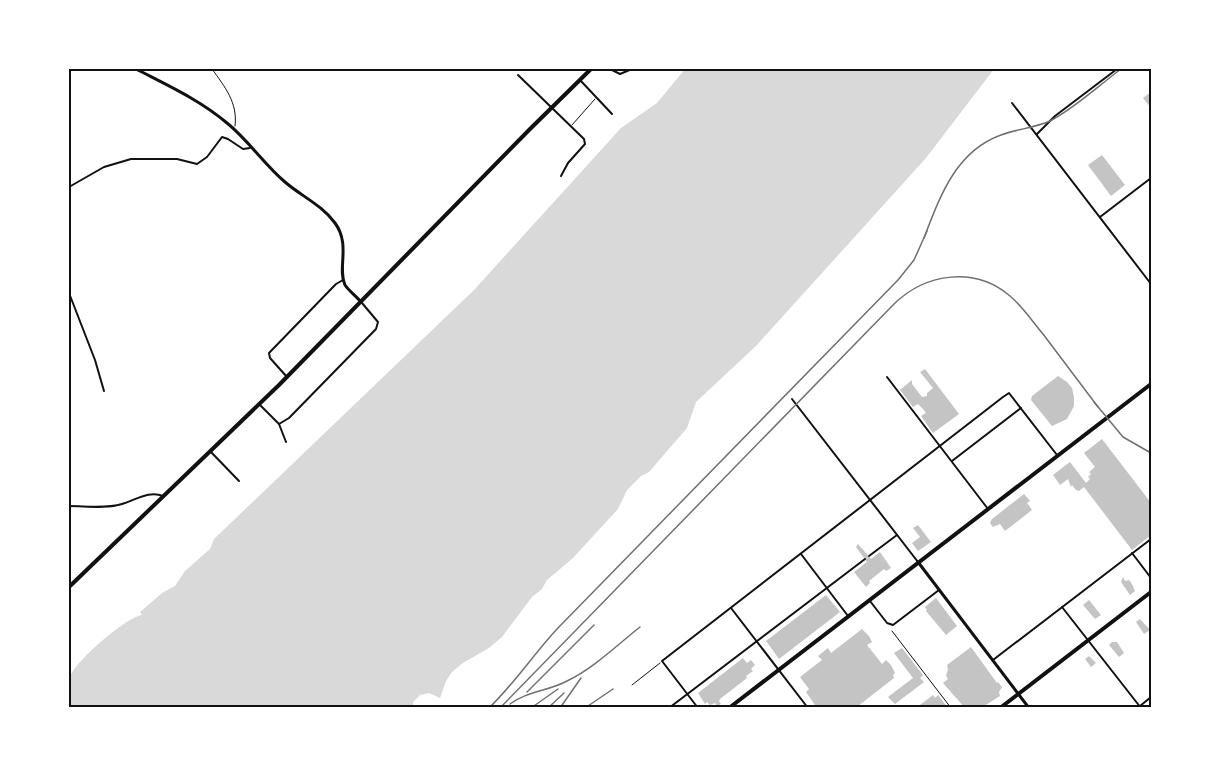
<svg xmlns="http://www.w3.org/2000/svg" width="1220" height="777" font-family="'Noto Sans',sans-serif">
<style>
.water{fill:#d9d9d9}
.building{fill:#c4c4c4}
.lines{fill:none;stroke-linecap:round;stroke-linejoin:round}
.path{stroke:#111;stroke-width:1}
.service{stroke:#111;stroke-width:1}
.minor{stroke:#111;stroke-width:2}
.tertiary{stroke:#111;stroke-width:3}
.secondary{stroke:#111;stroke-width:3}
.primary{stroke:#111;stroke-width:4}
.rail{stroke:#707070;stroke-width:1.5}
.neatline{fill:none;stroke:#111;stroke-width:2}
</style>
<rect width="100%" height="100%" fill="#fff"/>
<!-- water -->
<path class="water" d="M685,69H994L926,158L756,346L696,402L687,428L649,472L641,476L627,490L618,509L573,558L547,580L542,589L532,597L502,637L489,648L463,663L452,672L446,681L440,698L429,693L420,695L413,702V708H69C69,699 67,688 69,679C73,663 126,617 142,615L140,612L162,593L175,586L185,571L210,549L214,539L474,290L621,128L657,103Z"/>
<!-- building -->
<g class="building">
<polygon points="1151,92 1151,108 1143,98"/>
<polygon points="1102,155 1125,185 1111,196 1088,165"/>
<polygon points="925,369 959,414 933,433 921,416 926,413 923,409 918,404 913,407 900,390 912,380 912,384 922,397 927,396 927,393 933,388 920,372"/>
<polygon points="1058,376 1067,382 1072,388 1074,397 1074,406 1067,419 1052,426 1031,400 1032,396"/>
<polygon points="1102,439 1151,503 1151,535 1132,550 1084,487 1079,491 1076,490 1072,485 1071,487 1068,479 1060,485 1053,475 1070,462 1086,483 1090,479 1088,477 1091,474 1089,472 1095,467 1084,453"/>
<polygon points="1024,494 1030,501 1027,503 1032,510 1005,531 1000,524 993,527 990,523 992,519"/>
<polygon points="918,525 931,542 918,551 912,543 920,537 913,528"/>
<polygon points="858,544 871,559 880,552 891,568 886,571 884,569 869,581 870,583 866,587 854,572 867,562 856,547"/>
<polygon points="1123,577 1125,581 1129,580 1132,584 1135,591 1130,595 1121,582"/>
<polygon points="826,595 840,612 779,659 766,641"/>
<polygon points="936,598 957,626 946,635 926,611 927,610 925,607"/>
<polygon points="1089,600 1101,615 1095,619 1083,605"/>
<polygon points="1140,619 1150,630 1144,634 1136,622"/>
<polygon points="862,629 869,636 872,642 867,645 882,664 886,660 891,665 895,673 893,675 894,678 858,706 860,708 817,708 806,692 809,689 800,677 822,660 818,656 828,648 831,653"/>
<polygon points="1112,642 1117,642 1124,653 1119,657 1109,645"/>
<polygon points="971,647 997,683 998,682 1002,687 999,692 1000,696 981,708 965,708 943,683 948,679 946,676 948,669 947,665"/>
<polygon points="902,648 923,675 920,678 924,682 895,704 888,697 913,678 894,653"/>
<polygon points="1089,656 1096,663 1091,667 1085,659"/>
<polygon points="743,658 747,663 751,660 755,665 751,669 753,671 746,676 747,678 720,699 719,701 721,704 717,706 715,703 710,705 707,702 705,704 698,693"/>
<polygon points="933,695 935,698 938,695 948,708 936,708 934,705 929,708 916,708"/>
</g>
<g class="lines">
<!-- path -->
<polyline class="path" points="892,631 951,708"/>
<!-- service -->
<g class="service">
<path d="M212,69C225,87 238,103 235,126"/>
<polyline points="572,125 595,99"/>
<polyline points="632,685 660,663"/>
</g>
<!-- minor -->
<g class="minor">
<polyline points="610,69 620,74 632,69"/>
<polyline points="518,75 584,139 585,144 568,163 561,176"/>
<polyline points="580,80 612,114"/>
<polyline points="1012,103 1151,284"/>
<polyline points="1037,134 1055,116 1117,69"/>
<polyline points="69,187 104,167 131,159 177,159 197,164 207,157 222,137 228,139 243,149 250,148"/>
<polyline points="1100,217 1151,178"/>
<polyline points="69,293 95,360 104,391"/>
<polyline points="287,377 270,358 269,353 336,284 343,280"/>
<polyline points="887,377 988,509"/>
<polyline points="792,399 918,562"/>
<polyline points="259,404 279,424 289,418 376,329 378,322 362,303"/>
<polyline points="279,424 286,442"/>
<polyline points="210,451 239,481"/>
<polyline points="952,461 1021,408"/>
<path d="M69,506C86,506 106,509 122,504C136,500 149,490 163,496"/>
<polyline points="1132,553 1151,578"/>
<polyline points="801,554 848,616"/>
<polyline points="869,556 897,535"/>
<polyline points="870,601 887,623 893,625 939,590"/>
<polyline points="1062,607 1141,708"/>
<polyline points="731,608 808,708"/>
<polyline points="993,660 1151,539"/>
<polyline points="1140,706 1151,697"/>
<polyline points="669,708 865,559"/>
<polyline points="698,708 662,661 1003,397 1009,393 1057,455"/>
</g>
<!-- tertiary -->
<path class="tertiary" d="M136,69C167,85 200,100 227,123C248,140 264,164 285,182C301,196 322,205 335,223C351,245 337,268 345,285C349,291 356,296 361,302"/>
<!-- secondary -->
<polyline class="secondary" points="918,562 1029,708"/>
<!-- primary -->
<g class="primary">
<polyline points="69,587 279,385 530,129 591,69"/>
<polyline points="729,708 1151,384"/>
<polyline points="1000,708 1151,592"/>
</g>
<!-- rail -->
<g class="rail">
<path d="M924,238C940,196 956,151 1001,135C1017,129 1034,128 1050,121C1075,108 1098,86 1121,69"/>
<polyline points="1094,402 1123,437 1151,453"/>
<polyline points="527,692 594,625"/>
<path d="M510,704C527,691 549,691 567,681C594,668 617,645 640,627"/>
<path d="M489,708C514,684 533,655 557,629L898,280L914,260L927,231"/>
<path d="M500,708L894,304C926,273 975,266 1010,296C1023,307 1032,321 1043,334C1061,358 1080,383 1098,407"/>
<polyline points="531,708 558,689"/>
<polyline points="548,708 564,693"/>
<polyline points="560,708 581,678"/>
<polyline points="585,708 613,689"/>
</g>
</g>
<!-- border -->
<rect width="1220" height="777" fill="none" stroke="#ffffff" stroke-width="141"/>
<rect x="70" y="70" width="1080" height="636" class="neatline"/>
</svg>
